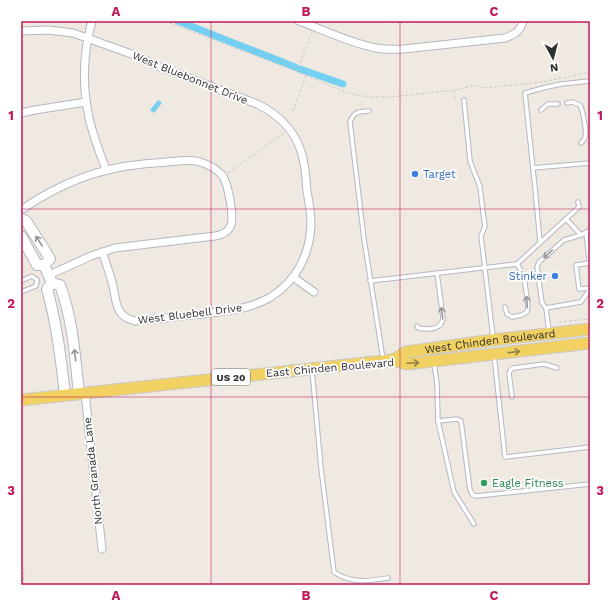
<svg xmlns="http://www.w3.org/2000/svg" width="611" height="606" font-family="'Work Sans',sans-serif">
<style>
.water{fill:#75cff0}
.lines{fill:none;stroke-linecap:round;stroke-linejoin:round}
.canal{stroke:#75cff0;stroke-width:7}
.lane-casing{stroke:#b4b7c1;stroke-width:5.5}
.street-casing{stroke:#b4b7c1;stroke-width:9}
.secondary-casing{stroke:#b4b7c1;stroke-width:12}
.primary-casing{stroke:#c9c9c9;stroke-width:13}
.path{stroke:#c9c9c9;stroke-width:1;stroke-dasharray:3 2;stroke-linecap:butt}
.lane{stroke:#fff;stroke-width:3.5}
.street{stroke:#fff;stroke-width:7}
.secondary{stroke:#fff;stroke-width:10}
.primary{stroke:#f2d163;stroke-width:11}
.oneway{stroke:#969696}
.oneway2{stroke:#908048}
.grid{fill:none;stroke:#c2185b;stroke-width:1;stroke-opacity:0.55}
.shop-dot{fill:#3f7fe0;stroke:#fff;stroke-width:1.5}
.leisure-dot{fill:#2e9e5b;stroke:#fff;stroke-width:1.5}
.labels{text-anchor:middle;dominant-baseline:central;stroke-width:3.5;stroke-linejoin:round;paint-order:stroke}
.shield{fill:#fff;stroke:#6d6d6d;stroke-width:1}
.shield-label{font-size:10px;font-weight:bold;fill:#2e2e2e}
.street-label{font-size:11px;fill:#2e2e2e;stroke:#fff}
.shop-label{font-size:11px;fill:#366cbe;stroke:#fff;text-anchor:start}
.leisure-label{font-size:11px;fill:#27864d;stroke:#fff;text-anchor:start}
.neatline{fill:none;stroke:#c2185b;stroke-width:1.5}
.grid-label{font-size:13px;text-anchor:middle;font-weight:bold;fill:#c2185b}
</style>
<rect width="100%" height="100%" fill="#efe9e1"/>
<!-- water -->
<polygon class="water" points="158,100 162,103 154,113 150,110"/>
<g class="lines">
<!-- canal -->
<g class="canal">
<polyline points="178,21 295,67"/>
<polyline points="300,69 343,84"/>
</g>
<defs>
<g id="lane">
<polyline points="464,100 470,161 480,187 483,212 485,226 481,236 493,337"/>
<path d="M567,103L572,102L580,105C583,111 587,132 585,138C584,140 583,141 581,143"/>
<polyline points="541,110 548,104 558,104"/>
<path d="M369,111C359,112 354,111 350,122L364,239L383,359"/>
<polyline points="533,168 590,163"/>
<polyline points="566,219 581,235 590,230"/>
<polyline points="586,233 590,267"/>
<polyline points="540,242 535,188 525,93 543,88 561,84 590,81"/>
<polyline points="590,263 576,265 579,289 590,288"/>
<polyline points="21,281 32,276 37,280"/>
<polyline points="370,281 517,264 579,207 578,202"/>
<polyline points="21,292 36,286 37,280"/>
<polyline points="505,307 507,314 512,317 522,315 527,312 528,306 524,276 517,264"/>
<polyline points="546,308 542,303 537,267 539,262 564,240 581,235"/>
<path d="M417,326L418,328C428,330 442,330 443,318L437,273"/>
<polyline points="549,332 546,308 581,302 590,289"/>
<polyline points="494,355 505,457 590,447"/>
<polyline points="434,363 437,384 438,421 454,492 474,524"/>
<path d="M312,370L321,468L334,572C351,584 369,581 388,578"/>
<polyline points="512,397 509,373 511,369 514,368 544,364 557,368"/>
<polyline points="438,421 457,419 461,421 470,490 473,495 476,496 590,484"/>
</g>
<g id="street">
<path d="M92,21C83,53 82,85 89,118C93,136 100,153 106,170"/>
<path d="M299,21C324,30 350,43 376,48C385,50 394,49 404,49L505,38C515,34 520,32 523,21"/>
<path d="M21,31L48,30L73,33L137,56L160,67L257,104C282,116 300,136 304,164C306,173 306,182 307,191C309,202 311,213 311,224C310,255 296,282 269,298C247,310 226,311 202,314C179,316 157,319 135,321C113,316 117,299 112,282C109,272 106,262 102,252"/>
<polyline points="21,113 35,110 86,102"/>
<path d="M21,210C57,185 99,168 143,164C151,163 159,163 167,162C178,161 190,159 200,162C207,164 216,169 221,174C228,181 235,219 230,227C227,233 221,235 215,236L115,248L91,256L49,275"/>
<polyline points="293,277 314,292"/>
<polyline points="85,393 102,549"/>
</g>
<g id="secondary">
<polyline points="21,219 26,221 44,249 50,259 44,265 37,265 21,236"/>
<path d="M44,265L52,283L60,285C73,320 75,357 79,394"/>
<path d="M52,283L47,289C57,324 61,360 65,395"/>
</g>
<g id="primary">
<path id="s1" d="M393,360L406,352L493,340L590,329"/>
<polyline points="21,400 393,360 407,364 590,343"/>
</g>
</defs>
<!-- lane casing -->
<use href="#lane" class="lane-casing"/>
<!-- street casing -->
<use href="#street" class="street-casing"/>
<!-- secondary casing -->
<use href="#secondary" class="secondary-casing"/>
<!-- primary casing -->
<use href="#primary" class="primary-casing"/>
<!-- path -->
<g class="path">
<polyline points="165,21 288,68 348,93 368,97 390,97 455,90 475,85 483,88 543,82 590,72"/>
<polyline points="296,72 312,33"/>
<polyline points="454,91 455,101"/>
<polyline points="293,111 306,76"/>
<polyline points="228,173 284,133"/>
<polyline points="559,322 590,319"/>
<polyline points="21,557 24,569 23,585"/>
</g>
<!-- lane -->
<use href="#lane" class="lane"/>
<!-- street -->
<use href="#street" class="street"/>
<!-- secondary -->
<use href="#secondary" class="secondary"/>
<!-- primary -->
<use href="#primary" class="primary"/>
</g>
<!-- one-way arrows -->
<defs><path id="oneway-shaft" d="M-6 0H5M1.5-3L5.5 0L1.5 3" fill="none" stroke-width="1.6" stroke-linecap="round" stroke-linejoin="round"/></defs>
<g class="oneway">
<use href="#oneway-shaft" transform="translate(39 241) rotate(-123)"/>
<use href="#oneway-shaft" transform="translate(548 254) rotate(138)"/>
<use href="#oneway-shaft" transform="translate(527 302) rotate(-94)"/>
<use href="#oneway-shaft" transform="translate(442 313) rotate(-97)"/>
<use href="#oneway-shaft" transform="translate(75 355) rotate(-97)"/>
</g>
<g class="oneway2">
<use href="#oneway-shaft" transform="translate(514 352) rotate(-7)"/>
<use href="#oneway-shaft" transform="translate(413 363) rotate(-3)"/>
</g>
<!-- grid -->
<path class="grid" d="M211,21V585M400,21V585M21,209H590M21,397H590"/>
<!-- markers -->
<g class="shop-dot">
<circle cx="415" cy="174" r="4"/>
<circle cx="555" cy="276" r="4"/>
</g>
<circle class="leisure-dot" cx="484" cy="483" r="4"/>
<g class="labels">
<!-- shield labels -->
<rect class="shield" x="212" y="369" width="38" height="16" rx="3"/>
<g class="shield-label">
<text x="231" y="377">US 20</text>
</g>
<!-- street labels -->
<g class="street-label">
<text transform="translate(190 78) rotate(22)">West Bluebonnet Drive</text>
<text transform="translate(190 314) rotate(-7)">West Bluebell Drive</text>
<text stroke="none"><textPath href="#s1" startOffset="100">West Chinden Boulevard</textPath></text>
<text transform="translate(330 368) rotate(-5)">East Chinden Boulevard</text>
<text transform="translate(93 471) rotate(-96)">North Granada Lane</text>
</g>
<!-- shop labels -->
<g class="shop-label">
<text x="423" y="174">Target</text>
<text x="547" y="276" text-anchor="end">Stinker</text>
</g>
<!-- leisure labels -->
<g class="leisure-label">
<text x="492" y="483">Eagle Fitness</text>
</g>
</g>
<!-- border -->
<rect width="611" height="606" fill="none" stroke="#ffffff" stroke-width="44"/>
<!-- north arrow -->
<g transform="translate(553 58) rotate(173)" stroke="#ffffff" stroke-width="3" paint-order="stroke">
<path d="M0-3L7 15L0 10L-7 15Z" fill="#2e2e2e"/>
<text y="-6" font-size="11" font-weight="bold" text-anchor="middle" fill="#2e2e2e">N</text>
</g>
<rect x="22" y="22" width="567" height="562" class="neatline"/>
<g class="grid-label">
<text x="116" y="16">A</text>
<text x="306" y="16">B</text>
<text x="494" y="16">C</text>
<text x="11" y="120">1</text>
<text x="600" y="120">1</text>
<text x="11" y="308">2</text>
<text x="600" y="308">2</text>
<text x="11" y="495">3</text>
<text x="600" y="495">3</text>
<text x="116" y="600">A</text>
<text x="306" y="600">B</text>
<text x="494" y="600">C</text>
</g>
</svg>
